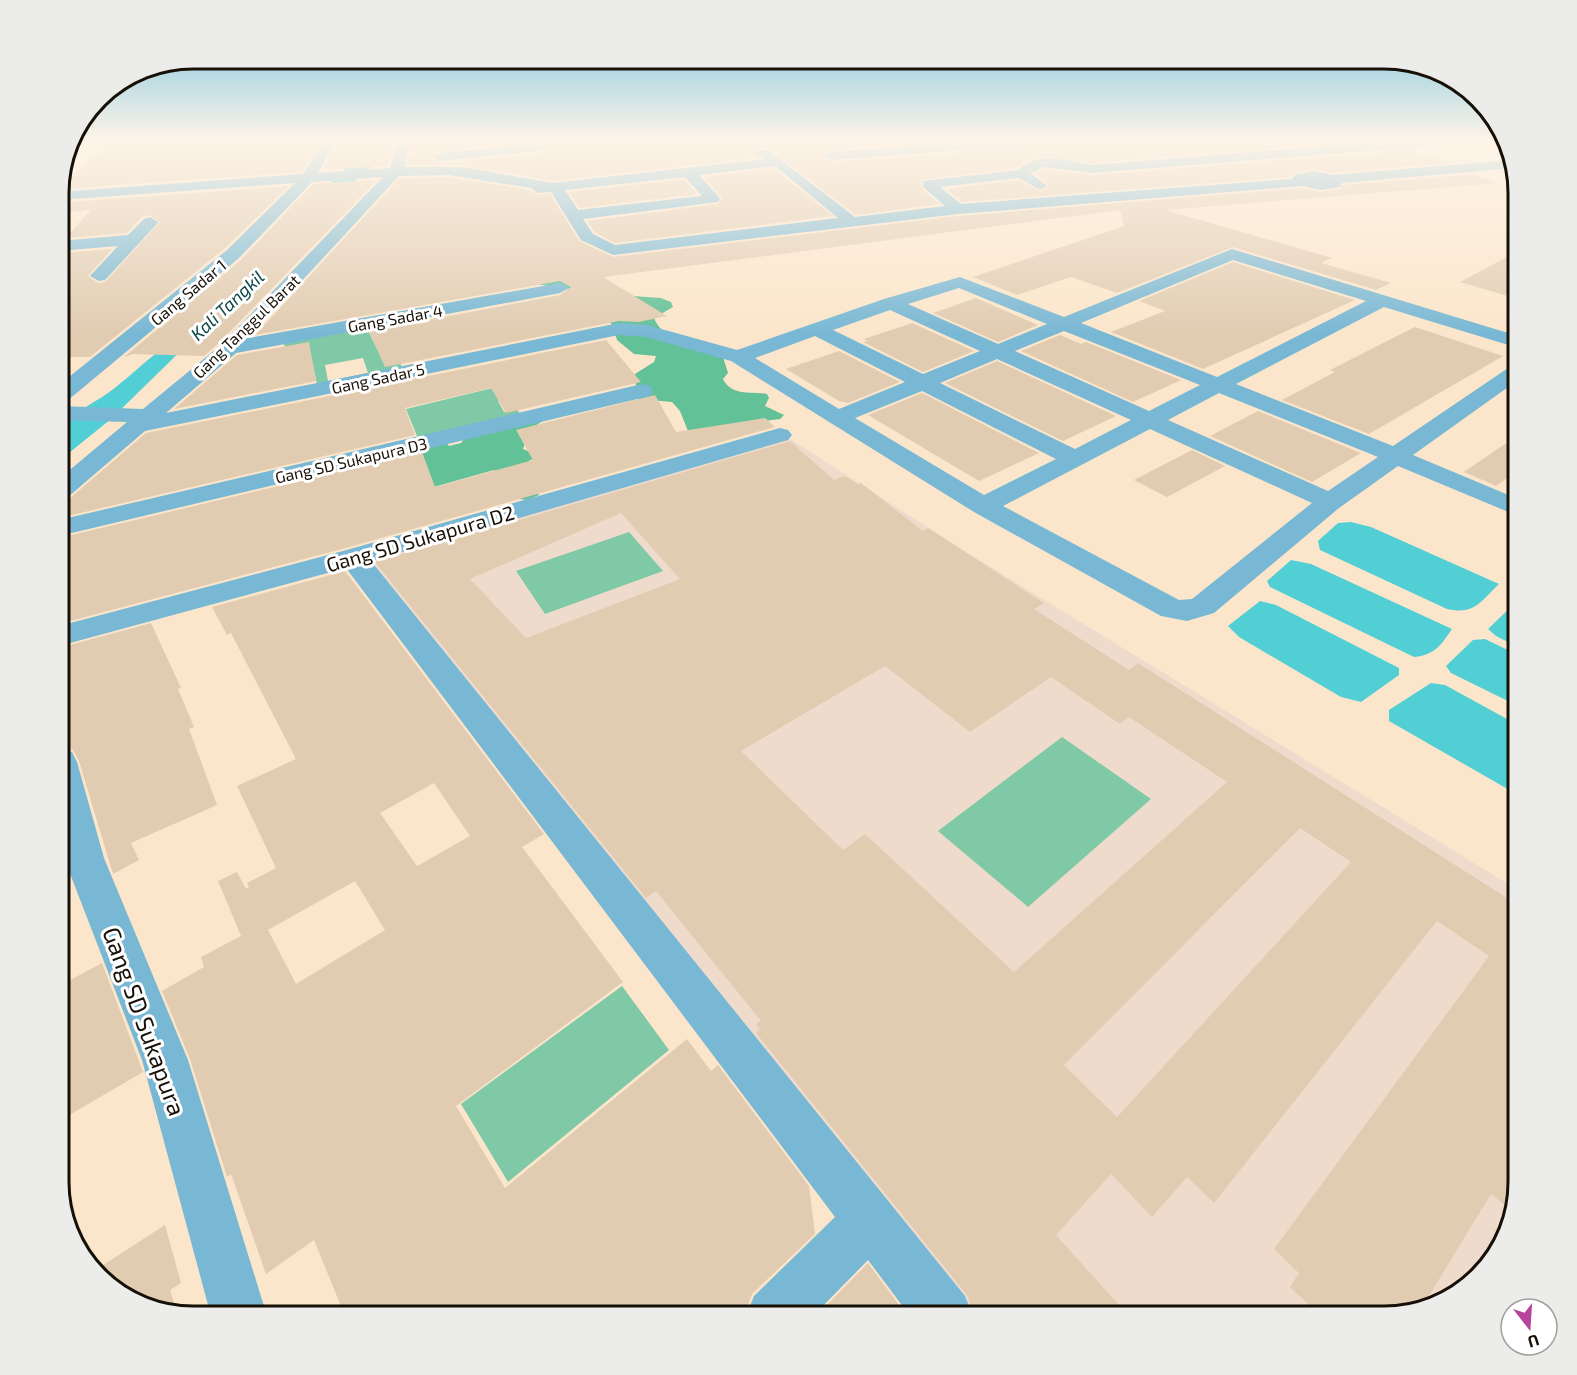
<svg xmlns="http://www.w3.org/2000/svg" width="1577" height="1375" font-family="'Exo 2',sans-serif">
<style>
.education{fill:#efdbcc}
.green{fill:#80c9a6;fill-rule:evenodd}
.forest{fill:#62c197}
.water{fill:#52cfd4}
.building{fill:#e1ccb2;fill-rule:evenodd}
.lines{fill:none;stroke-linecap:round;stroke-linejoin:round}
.street{fill:#79b8d4;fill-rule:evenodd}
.labels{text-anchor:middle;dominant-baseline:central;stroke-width:6;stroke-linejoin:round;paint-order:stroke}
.far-street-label{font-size:16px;fill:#171007;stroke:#fff}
.far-water-label{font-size:18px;font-style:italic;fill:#0e4749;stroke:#fff}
.street-label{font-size:20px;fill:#171007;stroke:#fff}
.near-street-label{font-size:24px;fill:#171007;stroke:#fff}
.rim{fill:none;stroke:#171007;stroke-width:3}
</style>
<rect width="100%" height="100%" fill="#fbe6cb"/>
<!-- education -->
<polygon class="education" points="787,437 968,553 1518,890 1518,1191 1511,1221 1479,1277 1436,1306 1384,1316 965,1316 361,559"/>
<!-- green -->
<g class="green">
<path d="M366,326L377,349L393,346L403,370L318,389L313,365L272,372L287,350L282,341ZM363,358L368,373L328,381L325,365Z"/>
<polygon points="517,382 526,395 498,401 504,412 517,409 520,414 419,441 406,409"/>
<polygon points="629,532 663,571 545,614 516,571"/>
<polygon points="1062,737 1151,799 1028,907 938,831"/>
<polygon points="622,986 669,1050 508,1182 461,1104"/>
</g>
<!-- forest -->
<g class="forest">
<path d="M543,276L619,295L661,298L671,302L673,307L654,318C663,342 701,349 723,357L728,373L723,379C732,397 752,391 767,394L769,398L765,406L784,415L780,419L688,431L680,411L672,402L637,399L635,374L654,362L656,356L634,354L617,340L613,326L609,321L569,289L536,284Z"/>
<path d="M546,419L530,429L523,449L542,457L530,460L525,465L539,495L527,500L513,498L494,470L430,488L365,468C373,452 397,456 411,462L406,452L446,442L449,446L461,443L464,439Z"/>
</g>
<!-- water -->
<g class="water">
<path d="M354,161L376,164L356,180L111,419L59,461V428C75,410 98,402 116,387C135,372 150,356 171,343L323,198L332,181Z"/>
<path d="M1351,522L1371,527L1499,584C1480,602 1475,615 1447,609L1320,550L1318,541L1338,523Z"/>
<path d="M1291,560L1311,564L1452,629C1441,645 1435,655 1414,657L1270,587L1267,581Z"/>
<polygon points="1260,601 1276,605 1399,668 1399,675 1361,702 1341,697 1239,637 1228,626"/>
<polygon points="1518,604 1518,647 1496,636 1488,629 1513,605"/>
<polygon points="1485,639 1518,655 1518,706 1451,673 1446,666 1473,640"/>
<polygon points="1431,683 1445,685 1518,725 1518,795 1389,721 1389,710"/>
</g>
<!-- building -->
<g class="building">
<polygon points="111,140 322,140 302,172 59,189"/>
<polygon points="339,140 396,140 388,166 322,170"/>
<path d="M412,140H955L832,150L823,157L832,162L1040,146L1048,140H1372L1092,163L1043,157L1025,162L1017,168L921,180L922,189L940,204L856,215L769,149L759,148L751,152L750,155L756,158L552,181L463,165H407ZM540,141L548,146L545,152L441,163L432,158L441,151Z"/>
<polygon points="1411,150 1448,163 1333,173 1314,169 1294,173 1291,177 962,202 946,189 1019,180 1041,192 1049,185 1035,174 1045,169 1092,175"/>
<polygon points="774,168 833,216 615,243 595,232 587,221 718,204 722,198 704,177"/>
<polygon points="1473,174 1498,183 1166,210 1332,258 1321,263 1391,283 1376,290 1233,247 1117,293 1071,277 1017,295 973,277 1124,226 1120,210 603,277 667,316 639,322 619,321 385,367 369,331 560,295 571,287 560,281 255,335 400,178 449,177 530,190 538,195 550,194 579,241 613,257 958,216 1303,188 1321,192 1340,189 1343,185"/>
<polygon points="684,179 697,194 579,208 569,192"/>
<polygon points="377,180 220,342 204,356 133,354 124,357 241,260 313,184"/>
<polygon points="289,186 225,248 90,357 59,357 59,253 112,249 88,276 98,283 105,282 160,222 149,215 142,217 127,233 65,238 91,210 59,213 67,202"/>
<polygon points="1518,251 1518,299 1460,282"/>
<polygon points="1233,262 1355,300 1203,369 1111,332 1165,311 1139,301"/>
<polygon points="976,298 1038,325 998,342 933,313"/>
<polygon points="912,323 974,351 923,372 863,342 868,341 864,339"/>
<polygon points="1415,327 1503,356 1369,434 1282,400 1335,372 1330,370"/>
<polygon points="1060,335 1081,344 1086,342 1181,380 1133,402 1021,351"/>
<polygon points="606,340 641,382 506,413 491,388 405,408 415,435 59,518 59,504 69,499 146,433"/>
<polygon points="309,342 316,381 174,409 237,355"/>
<polygon points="839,351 900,382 848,403 839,401 786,369"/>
<polygon points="997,361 1116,416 1063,441 945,383"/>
<polygon points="922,393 1039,453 979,481 868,415"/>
<polygon points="655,395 676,432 765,418 775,427 342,549 59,624 59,538 422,452 435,487 533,460 516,430"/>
<polygon points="1258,411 1361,453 1312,482 1210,436"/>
<polygon points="1518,435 1518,470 1496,486 1464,472"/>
<path d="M790,441L834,480L845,476L858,484L861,483L923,531L928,528L1044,603L1034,609L1129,670L1138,663L1518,905V1191L1513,1212L1491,1194L1421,1309L1384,1317H1321L1290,1287L1299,1273L1274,1249L1489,956L1437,921L1214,1203L1187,1177L1152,1217L1111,1174L1056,1235L1130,1317H975L967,1295L756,1033L760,1030L756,1024L761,1021L656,891L646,898L375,562ZM621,513L680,579L526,638L470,579ZM885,666L970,732L1051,677L1120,724L1129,717L1227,782L1014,972L865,834L843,850L741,751ZM1300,828L1351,862L1117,1117L1064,1065Z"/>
<polygon points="1192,450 1225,466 1167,497 1134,480"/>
<path d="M345,571L544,834L522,847L623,982L456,1106L505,1188L687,1039L711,1071L718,1065L809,1186L815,1234L752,1294L744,1316H345L314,1240L266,1274L231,1174L227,1177L190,1059L162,991L204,967L201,957L241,936L218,881L237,872L246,889L249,887L247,883L276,868L237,786L296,759L231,633L227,635L212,607ZM434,783L470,836L417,866L380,813ZM355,881L385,930L296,984L268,930Z"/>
<polygon points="151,623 181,688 178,689 194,727 189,729 217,805 131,843 139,860 113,874 79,761 73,750 59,746 59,648"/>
<polygon points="102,963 143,1072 59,1121 59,986"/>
<polygon points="165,1225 181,1283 170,1290 177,1313 142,1306 98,1277 94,1271"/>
<polygon points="868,1263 908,1317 816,1316"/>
</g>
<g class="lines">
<!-- street -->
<g class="street">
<path d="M325,140H337L318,173L390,168L398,140H410L404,167H463L552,183L766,159L752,154L759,150L769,151L855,217L945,206L923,187V181L1018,170C1037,151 1068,161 1092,165L1403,140H1460L1454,144L1092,173L1045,167L1030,173L1047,186L1040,190L1019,178L940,187L961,204L1292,179L1294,175L1314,171L1333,175L1512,160L1514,168L1342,183L1340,187L1321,190L1303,186L958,214L613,255L581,240L551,192L538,193L531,188L449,175L399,176L249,338L560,283L569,288L560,293L236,353L166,413L619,323L647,325L737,350L884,299L960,277L1064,317L1232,249L1518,336V348L1384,307L1236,384L1393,446L1511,366L1518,364V380L1413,455L1518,499V516L1398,466L1339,508L1214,613L1187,621L1161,616L974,512L731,361L646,337L619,335L145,431L68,497L59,500V479L127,422L59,420V406L143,409L222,344L383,177L312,182L239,258L67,401L59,403V385L227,250L295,183L59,200V192L303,174ZM775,166L838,218L615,245L593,234L583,219L718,202L720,199L718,196L699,175ZM685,177L702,196L578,210L565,190ZM1233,260L1366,301L1217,377L1081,323ZM959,288L1047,324L998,344L908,304ZM890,310L980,351L923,374L833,330ZM1064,331L1200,385L1149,411L1015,351ZM815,336L905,382L839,409L755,358ZM997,359L1131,420L1075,449L940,383ZM922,391L1056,459L984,495L855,418ZM1219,393L1378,457L1328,491L1168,420ZM1150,429L1312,503L1192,599L1179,600L1003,506Z"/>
<polygon points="987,140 1046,140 1040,144 832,160 825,156 832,152"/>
<polygon points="540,143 546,147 545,150 441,161 434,157 441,153"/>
<polygon points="150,217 158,222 156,225 105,280 99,281 90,276 118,246 59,251 59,241 128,235 144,219"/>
<polygon points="642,384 650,386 653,391 650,396 59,536 59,520"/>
<polygon points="780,428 788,430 792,435 788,440 371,561 965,1296 973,1316 910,1316 868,1260 813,1316 746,1316 754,1296 835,1217 346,568 59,646 59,626 343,551"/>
<polygon points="59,748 72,752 77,762 104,858 188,1060 267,1316 211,1316 142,1060 64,858 59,835"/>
</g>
</g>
<!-- sky -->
<linearGradient id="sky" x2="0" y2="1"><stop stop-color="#6cbfe0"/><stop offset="0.42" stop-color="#fdf4e8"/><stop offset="1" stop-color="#fdf4e8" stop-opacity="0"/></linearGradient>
<rect width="1577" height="333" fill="url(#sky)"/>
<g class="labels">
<!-- far-street labels -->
<g class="far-street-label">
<text transform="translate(188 292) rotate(-40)">Gang Sadar 1</text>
<text transform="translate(395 318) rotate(-10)">Gang Sadar 4</text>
<text transform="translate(246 326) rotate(-44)">Gang Tanggul Barat</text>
<text transform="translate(378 378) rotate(-12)">Gang Sadar 5</text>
<text transform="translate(351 460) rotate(-13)">Gang SD Sukapura D3</text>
</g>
<!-- far-water labels -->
<g class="far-water-label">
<text transform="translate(227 305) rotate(-43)">Kali Tangkil</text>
</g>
<!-- street labels -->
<g class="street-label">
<text transform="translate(420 538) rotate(-16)">Gang SD Sukapura D2</text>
</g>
<!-- near-street labels -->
<g class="near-street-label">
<text transform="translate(145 1021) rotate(70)">Gang SD Sukapura</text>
</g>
</g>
<!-- crop -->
<path d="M0 0H1577V1375H0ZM193 69H1384A124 124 0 0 1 1508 193V1182A124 124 0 0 1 1384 1306H193A124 124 0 0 1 69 1182V193A124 124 0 0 1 193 69Z" fill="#ececeb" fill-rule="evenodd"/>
<path class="rim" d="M193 69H1384A124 124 0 0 1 1508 193V1182A124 124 0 0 1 1384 1306H193A124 124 0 0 1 69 1182V193A124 124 0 0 1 193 69Z"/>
<!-- north arrow -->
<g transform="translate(1529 1327) rotate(163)"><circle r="28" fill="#ffffff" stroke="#a29f9c" stroke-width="1.5"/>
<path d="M0-4.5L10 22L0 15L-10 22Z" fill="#b6439c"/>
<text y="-9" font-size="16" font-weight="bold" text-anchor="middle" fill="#171007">U</text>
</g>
</svg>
